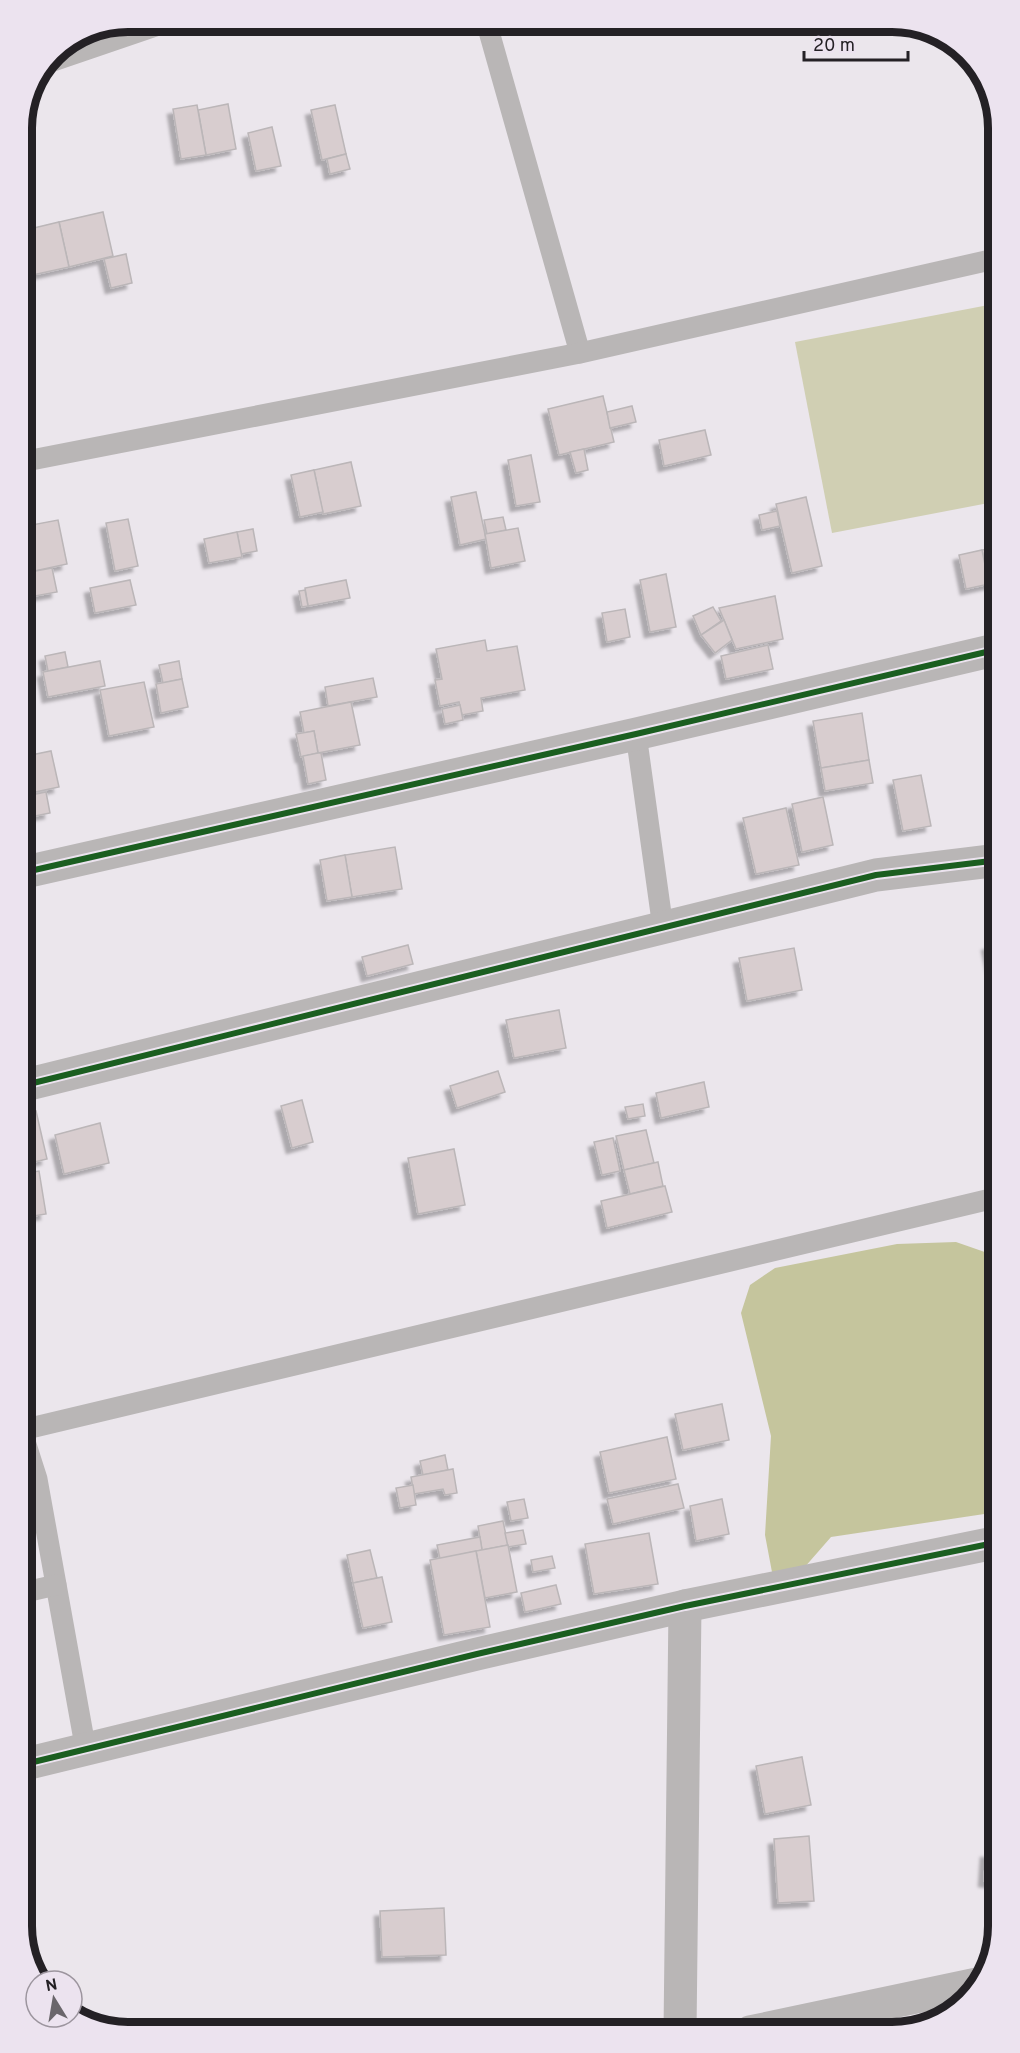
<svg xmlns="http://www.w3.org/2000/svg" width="1020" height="2053" font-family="Overpass,sans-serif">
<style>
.green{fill:#d0cfb3}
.forest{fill:#c5c59d}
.building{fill:#d8cdcf;stroke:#bbb6b8;stroke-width:1.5;filter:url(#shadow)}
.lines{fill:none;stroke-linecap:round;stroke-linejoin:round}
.lane{stroke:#b9b6b6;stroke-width:21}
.street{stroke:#b9b6b6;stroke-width:33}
.cycleway-casing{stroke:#ece3ef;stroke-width:10}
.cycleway{stroke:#1b5e20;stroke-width:6}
.rim{fill:none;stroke:#242125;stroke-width:8}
</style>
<defs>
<filter id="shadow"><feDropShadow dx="-5.5" dy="5.5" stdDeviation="1.5" flood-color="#0004"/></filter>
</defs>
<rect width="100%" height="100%" fill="#ebe6ec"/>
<!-- green -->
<polygon class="green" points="999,303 999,501 832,533 795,342"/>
<!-- forest -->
<polygon class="forest" points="956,1242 999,1257 999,1508 991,1513 831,1537 783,1592 775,1588 765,1535 771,1436 741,1313 750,1285 775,1268 897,1244"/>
<!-- building -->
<g class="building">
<polygon points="228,104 236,149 206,155 198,110"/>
<polygon points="197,105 206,155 181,159 173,109"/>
<polygon points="335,105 346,154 322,160 311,110"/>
<polygon points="272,127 281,166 256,171 248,133"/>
<polygon points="346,154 350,169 330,174 327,159"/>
<polygon points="103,212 113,256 69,267 59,222"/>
<polygon points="59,222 69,267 28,276 21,247 21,231"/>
<polygon points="126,254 132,283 111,288 104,259"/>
<polygon points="603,396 614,442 559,455 548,409"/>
<polygon points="632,406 636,422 610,428 607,412"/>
<polygon points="705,430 711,455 664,466 659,440"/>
<polygon points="584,449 588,470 576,473 570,452"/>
<polygon points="531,455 540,502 516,506 508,460"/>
<polygon points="351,462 361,506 323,514 314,470"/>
<polygon points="314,470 323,512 300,517 291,475"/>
<polygon points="476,492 486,539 460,545 451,497"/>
<polygon points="806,497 822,566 792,573 776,504"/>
<polygon points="777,511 780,526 762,530 759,515"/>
<polygon points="503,517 506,530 487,534 484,520"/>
<polygon points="128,519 138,566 115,571 106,523"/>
<polygon points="58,520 67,564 30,572 21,527"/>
<polygon points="518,528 525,561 491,568 485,534"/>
<polygon points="253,529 257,551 241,554 237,532"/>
<polygon points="237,532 242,557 209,563 204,539"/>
<polygon points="999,547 999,582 989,584 982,550"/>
<polygon points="982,550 989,584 966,589 959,555"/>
<polygon points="52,568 57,592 35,596 30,572"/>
<polygon points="666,574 676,627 650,632 640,580"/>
<polygon points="130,580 136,605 95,613 90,588"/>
<polygon points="346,580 350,598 308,606 305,588"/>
<polygon points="305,590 308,606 302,607 299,591"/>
<polygon points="775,596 783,639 736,649 719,608"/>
<polygon points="713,607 721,621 701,635 693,616"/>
<polygon points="625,609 630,637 607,642 602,613"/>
<polygon points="724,620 732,640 715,653 701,635"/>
<polygon points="485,640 487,651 517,646 525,690 481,698 483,711 462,715 459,702 440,706 435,680 442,679 436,649"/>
<polygon points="768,645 773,669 726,679 721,656"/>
<polygon points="65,652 68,667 48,671 45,656"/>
<polygon points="100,661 105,686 48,697 43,672"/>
<polygon points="179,661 182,679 163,683 159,665"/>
<polygon points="373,678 377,697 328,706 325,687"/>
<polygon points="182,679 188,707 161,713 156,684"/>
<polygon points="144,682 154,727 109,736 100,690"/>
<polygon points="351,702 360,745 318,753 314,731 304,733 300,712"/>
<polygon points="460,705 463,720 445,724 442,709"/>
<polygon points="862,713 869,760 821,768 813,721"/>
<polygon points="314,731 318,753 301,757 296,734"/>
<polygon points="51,751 59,787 21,795 21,757"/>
<polygon points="318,753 321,753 326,780 308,784 303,756"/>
<polygon points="869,760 873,783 825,791 821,768"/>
<polygon points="921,775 931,826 903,831 893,780"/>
<polygon points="46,792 50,813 25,818 21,797"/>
<polygon points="823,797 833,845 802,852 792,804"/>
<polygon points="786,808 799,865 756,874 743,818"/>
<polygon points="395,847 402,889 352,897 345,855"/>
<polygon points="345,855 352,897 327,901 320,860"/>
<polygon points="999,942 999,966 992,968 987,945"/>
<polygon points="408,945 413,964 367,976 362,957"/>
<polygon points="794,948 802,990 747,1001 739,958"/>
<polygon points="559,1010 566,1048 514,1058 506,1020"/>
<polygon points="498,1071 505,1092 457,1108 450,1086"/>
<polygon points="704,1082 709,1107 661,1118 656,1093"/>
<polygon points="302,1100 313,1142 292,1148 281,1106"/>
<polygon points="643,1104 645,1116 628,1119 625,1107"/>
<polygon points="36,1111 47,1159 21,1165 21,1115"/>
<polygon points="100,1123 109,1163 64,1174 55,1135"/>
<polygon points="646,1130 654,1163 624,1170 616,1136"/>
<polygon points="613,1138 620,1171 602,1175 594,1142"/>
<polygon points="454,1149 465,1205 418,1214 408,1158"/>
<polygon points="658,1162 663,1186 630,1194 624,1170"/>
<polygon points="39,1171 46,1214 21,1218 21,1174"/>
<polygon points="665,1186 672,1212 607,1228 601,1201"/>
<polygon points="722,1404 729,1440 683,1450 675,1414"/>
<polygon points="667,1437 676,1479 609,1493 600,1452"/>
<polygon points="445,1455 448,1470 423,1475 420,1461"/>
<polygon points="453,1469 457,1493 445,1495 443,1489 414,1494 411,1477"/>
<polygon points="678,1484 684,1508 613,1524 607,1499"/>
<polygon points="413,1485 416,1505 400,1508 396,1488"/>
<polygon points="524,1499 528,1518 511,1521 507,1502"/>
<polygon points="722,1499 729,1534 696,1541 690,1506"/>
<polygon points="503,1521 508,1545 482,1550 478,1526"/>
<polygon points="523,1530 526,1544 508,1547 505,1533"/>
<polygon points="649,1533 658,1584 594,1594 585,1544"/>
<polygon points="480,1537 482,1550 440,1559 437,1545"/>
<polygon points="508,1545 517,1592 485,1598 476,1551"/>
<polygon points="370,1550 377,1578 353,1583 347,1555"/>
<polygon points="476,1551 490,1627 444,1635 430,1560"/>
<polygon points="552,1556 555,1568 533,1572 531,1560"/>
<polygon points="382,1577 392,1622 363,1628 353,1583"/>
<polygon points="556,1585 561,1604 525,1612 521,1593"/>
<polygon points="802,1757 811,1805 765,1814 756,1766"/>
<polygon points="809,1836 814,1901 778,1903 774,1839"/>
<polygon points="986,1852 999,1853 999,1883 984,1881"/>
<polygon points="444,1908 446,1955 382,1957 380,1911"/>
<polygon points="301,2021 303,2032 251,2032 251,2031"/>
</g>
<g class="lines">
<!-- lane -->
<g class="lane">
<polyline points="486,21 580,353"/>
<polyline points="47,63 170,21"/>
<polyline points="21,462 580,353 999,258"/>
<polyline points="636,734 663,928"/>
<polyline points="21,1429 37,1479 86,1751"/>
<polyline points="22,1430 999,1197"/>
<polyline points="21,1593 56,1585"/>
</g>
<!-- street -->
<g class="street">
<polyline points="21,873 636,734 999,649"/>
<polyline points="21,1086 876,875 999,860"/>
<polyline points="21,1765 477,1654 685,1606 999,1542"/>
<polyline points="680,2032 685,1606"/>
<polyline points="750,2032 982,1983"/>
</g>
<defs>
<g id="cycleway">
<polyline points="21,873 636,734 999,649"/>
<polyline points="21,1086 876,875 999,860"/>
<polyline points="21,1765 477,1654 685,1606 999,1542"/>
</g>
</defs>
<!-- cycleway casing -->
<use href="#cycleway" class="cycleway-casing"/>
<!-- cycleway -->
<use href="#cycleway" class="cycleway"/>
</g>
<!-- crop -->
<path d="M0 0H1020V2053H0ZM128 32H892A96 96 0 0 1 988 128V1926A96 96 0 0 1 892 2022H128A96 96 0 0 1 32 1926V128A96 96 0 0 1 128 32Z" fill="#ece3ef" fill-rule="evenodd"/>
<path class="rim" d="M128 32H892A96 96 0 0 1 988 128V1926A96 96 0 0 1 892 2022H128A96 96 0 0 1 32 1926V128A96 96 0 0 1 128 32Z"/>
<!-- north arrow -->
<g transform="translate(54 1999) rotate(349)"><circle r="28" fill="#ece3ef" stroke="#9c959e" stroke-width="1.5"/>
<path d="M0-4.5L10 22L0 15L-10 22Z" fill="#6a666b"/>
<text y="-9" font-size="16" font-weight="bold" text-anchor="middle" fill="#242125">N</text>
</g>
<!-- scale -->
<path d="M804 51v9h104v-9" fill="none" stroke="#242125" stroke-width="3"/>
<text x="813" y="51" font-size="18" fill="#242125" stroke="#ece3ef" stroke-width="4.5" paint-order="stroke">20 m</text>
</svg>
